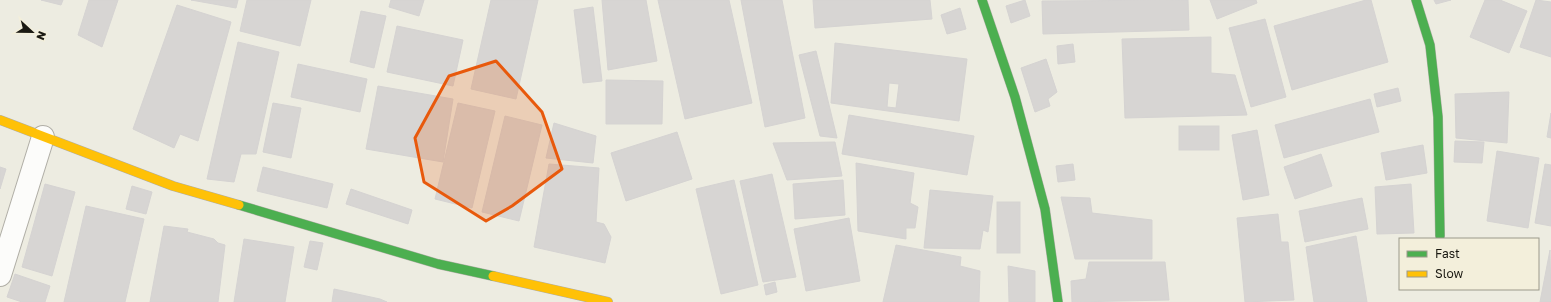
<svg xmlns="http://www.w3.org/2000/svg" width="1551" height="302" font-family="'Golos Text',sans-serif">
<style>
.building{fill:#d7d5d3;stroke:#d5d3d2;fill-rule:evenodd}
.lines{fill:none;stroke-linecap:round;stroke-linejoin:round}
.street-casing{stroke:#b0aea6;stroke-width:24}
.fast-casing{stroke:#b0aea6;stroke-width:10}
.slow-casing{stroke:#b0aea6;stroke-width:10}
.street{stroke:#fcfcfa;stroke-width:22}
.fast{stroke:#4caf50;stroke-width:9}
.slow{stroke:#ffc107;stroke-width:9}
.marked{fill:#e8590c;fill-opacity:0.2;stroke:#e8590c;stroke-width:3;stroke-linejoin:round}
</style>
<rect width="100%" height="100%" fill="#edece1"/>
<!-- building -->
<g class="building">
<polygon points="41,0 63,0 61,5"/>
<polygon points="89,0 118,0 102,47 78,35"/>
<polygon points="191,0 238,0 236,8"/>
<polygon points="247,0 311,0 300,46 240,31"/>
<polygon points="391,0 424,0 419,16 389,7"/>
<polygon points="491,0 538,0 516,99 471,89"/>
<polygon points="602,0 646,0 657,61 608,70"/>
<polygon points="658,0 729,0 752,103 685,119"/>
<polygon points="741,0 782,0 805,118 765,127"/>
<polygon points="813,0 930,0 932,19 815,28"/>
<polygon points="1025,0 1030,16 1011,23 1006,6"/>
<polygon points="1188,0 1189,30 1043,34 1042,1"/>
<polygon points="1210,0 1256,0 1257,3 1217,19"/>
<polygon points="1366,0 1371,0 1388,62 1292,90 1274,26"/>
<polygon points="1434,0 1451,0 1436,4"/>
<polygon points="1485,0 1500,0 1527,11 1509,53 1470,37"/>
<polygon points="1536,0 1551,2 1551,57 1520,47"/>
<polygon points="177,5 231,22 198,141 180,134 174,148 133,129"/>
<polygon points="593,7 602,81 583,83 574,10"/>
<polygon points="960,8 966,29 947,34 941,15"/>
<polygon points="361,11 386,16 374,68 350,62"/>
<polygon points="1265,19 1286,97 1251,107 1229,28"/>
<polygon points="397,26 463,40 453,86 387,72"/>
<polygon points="1211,37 1211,73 1235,75 1247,115 1125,118 1122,39"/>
<polygon points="238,42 279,52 256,154 241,154 234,182 207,179"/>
<path d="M835,43L967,59L959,121L831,103ZM889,83L899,84L896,108L887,107Z"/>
<polygon points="1073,44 1075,62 1058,64 1057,46"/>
<polygon points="816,51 837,138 820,136 799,55"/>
<polygon points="1046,59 1057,92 1048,99 1050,106 1035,112 1021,68"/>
<polygon points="298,64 367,79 360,112 291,97"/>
<polygon points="606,80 663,81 662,124 606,124"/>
<polygon points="378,86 453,99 443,162 366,149"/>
<polygon points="1398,88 1401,101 1377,107 1374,94"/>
<polygon points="1509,92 1507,143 1456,138 1455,94"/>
<polygon points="1370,99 1379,132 1284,158 1275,125"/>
<polygon points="273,103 301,108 291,158 263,152"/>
<polygon points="458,103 495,111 472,208 435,199"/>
<polygon points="1551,113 1551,138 1547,137"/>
<polygon points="849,115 974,136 967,175 842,154"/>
<polygon points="505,116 542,125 519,221 482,212"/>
<polygon points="554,123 596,136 593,163 546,158"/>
<rect x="1179" y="126" width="40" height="24"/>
<polygon points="1257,130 1269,195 1243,200 1232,135"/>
<polygon points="677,132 692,179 626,201 611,153"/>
<polygon points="1455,141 1484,142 1482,163 1454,162"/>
<polygon points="835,142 842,176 787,180 773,143"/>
<polygon points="1423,145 1427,173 1386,180 1381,153"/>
<polygon points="1497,151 1539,158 1528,228 1487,221"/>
<polygon points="1321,154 1332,186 1295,199 1284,167"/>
<polygon points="856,163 914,173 910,203 918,207 915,228 906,228 906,239 858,231"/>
<polygon points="549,164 599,168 596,222 604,224 611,237 605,263 534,247"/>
<polygon points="1073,164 1075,180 1058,182 1056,166"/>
<polygon points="1545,164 1551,165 1551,226 1535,223"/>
<polygon points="0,167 6,169 0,189"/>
<polygon points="263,167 333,184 327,208 257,191"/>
<polygon points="772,174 796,277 763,282 740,181"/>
<polygon points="734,180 758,285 721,294 696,189"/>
<polygon points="843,180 845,215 795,219 793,184"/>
<polygon points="45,184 75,192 52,276 22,267"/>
<polygon points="1411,184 1414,233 1377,234 1375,187"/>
<polygon points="132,186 152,192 146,214 126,209"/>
<polygon points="351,189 412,210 408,224 346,204"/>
<polygon points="930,190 993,196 988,232 983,230 980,249 924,248"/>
<polygon points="1061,197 1090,198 1092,213 1152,220 1152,259 1075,259"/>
<polygon points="1362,198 1368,229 1305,242 1299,211"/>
<rect x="997" y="202" width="23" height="51"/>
<polygon points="86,206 144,219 125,302 64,302"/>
<polygon points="1278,214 1281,242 1288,242 1294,300 1245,302 1237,218"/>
<polygon points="849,218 860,281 806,291 794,229"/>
<polygon points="164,226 188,229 187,232 214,239 218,243 225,245 218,302 150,302"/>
<polygon points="1356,236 1367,302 1314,302 1306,247"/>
<polygon points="244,239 294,247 285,302 234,302"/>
<polygon points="310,241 323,243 317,270 304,267"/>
<polygon points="896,245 961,257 960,266 980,271 979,302 883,302"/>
<polygon points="1550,250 1551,302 1540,302"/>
<polygon points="1089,262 1165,262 1169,300 1072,302 1071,281 1086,279"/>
<polygon points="1008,266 1035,271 1035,302 1009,302"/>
<polygon points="15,274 50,286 45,302 22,302 7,297"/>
<polygon points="775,282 777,292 766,295 764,285"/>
<polygon points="334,289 380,299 387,302 332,302"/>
</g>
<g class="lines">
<defs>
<polyline id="street" points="0,275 43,137"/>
<g id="fast">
<polyline points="982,0 1015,97 1045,209 1058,302"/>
<polyline points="1416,0 1430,45 1438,117 1440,236"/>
<polyline points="239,205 438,264 493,276"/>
</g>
<g id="slow">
<polyline points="0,120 173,186 239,205"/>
<polyline points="493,276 608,302"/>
</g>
</defs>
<!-- street casing -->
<use href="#street" class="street-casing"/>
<!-- fast casing -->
<use href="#fast" class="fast-casing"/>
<!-- slow casing -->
<use href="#slow" class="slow-casing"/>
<!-- street -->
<use href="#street" class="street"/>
<!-- fast -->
<use href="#fast" class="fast"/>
<!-- slow -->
<use href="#slow" class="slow"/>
</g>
<!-- marked area -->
<path class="marked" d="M496,61L542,112L562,169L512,206L486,221L424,182L415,138L449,76Z"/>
<!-- legend -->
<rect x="1399" y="238" width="140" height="52" fill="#f3efdb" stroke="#9c998b"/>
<rect x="1407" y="251" width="20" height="6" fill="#4caf50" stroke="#9c998b"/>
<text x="1435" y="258" font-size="12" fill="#1a1912">Fast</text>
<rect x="1407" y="271" width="20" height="6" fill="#ffc107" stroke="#9c998b"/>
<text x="1435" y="278" font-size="12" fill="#1a1912">Slow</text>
<!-- north arrow -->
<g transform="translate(32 32) rotate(112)" stroke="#f3efdb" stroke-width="3" paint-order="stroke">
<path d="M0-3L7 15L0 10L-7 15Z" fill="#1a1912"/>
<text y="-6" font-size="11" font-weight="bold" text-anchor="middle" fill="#1a1912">N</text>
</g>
</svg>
